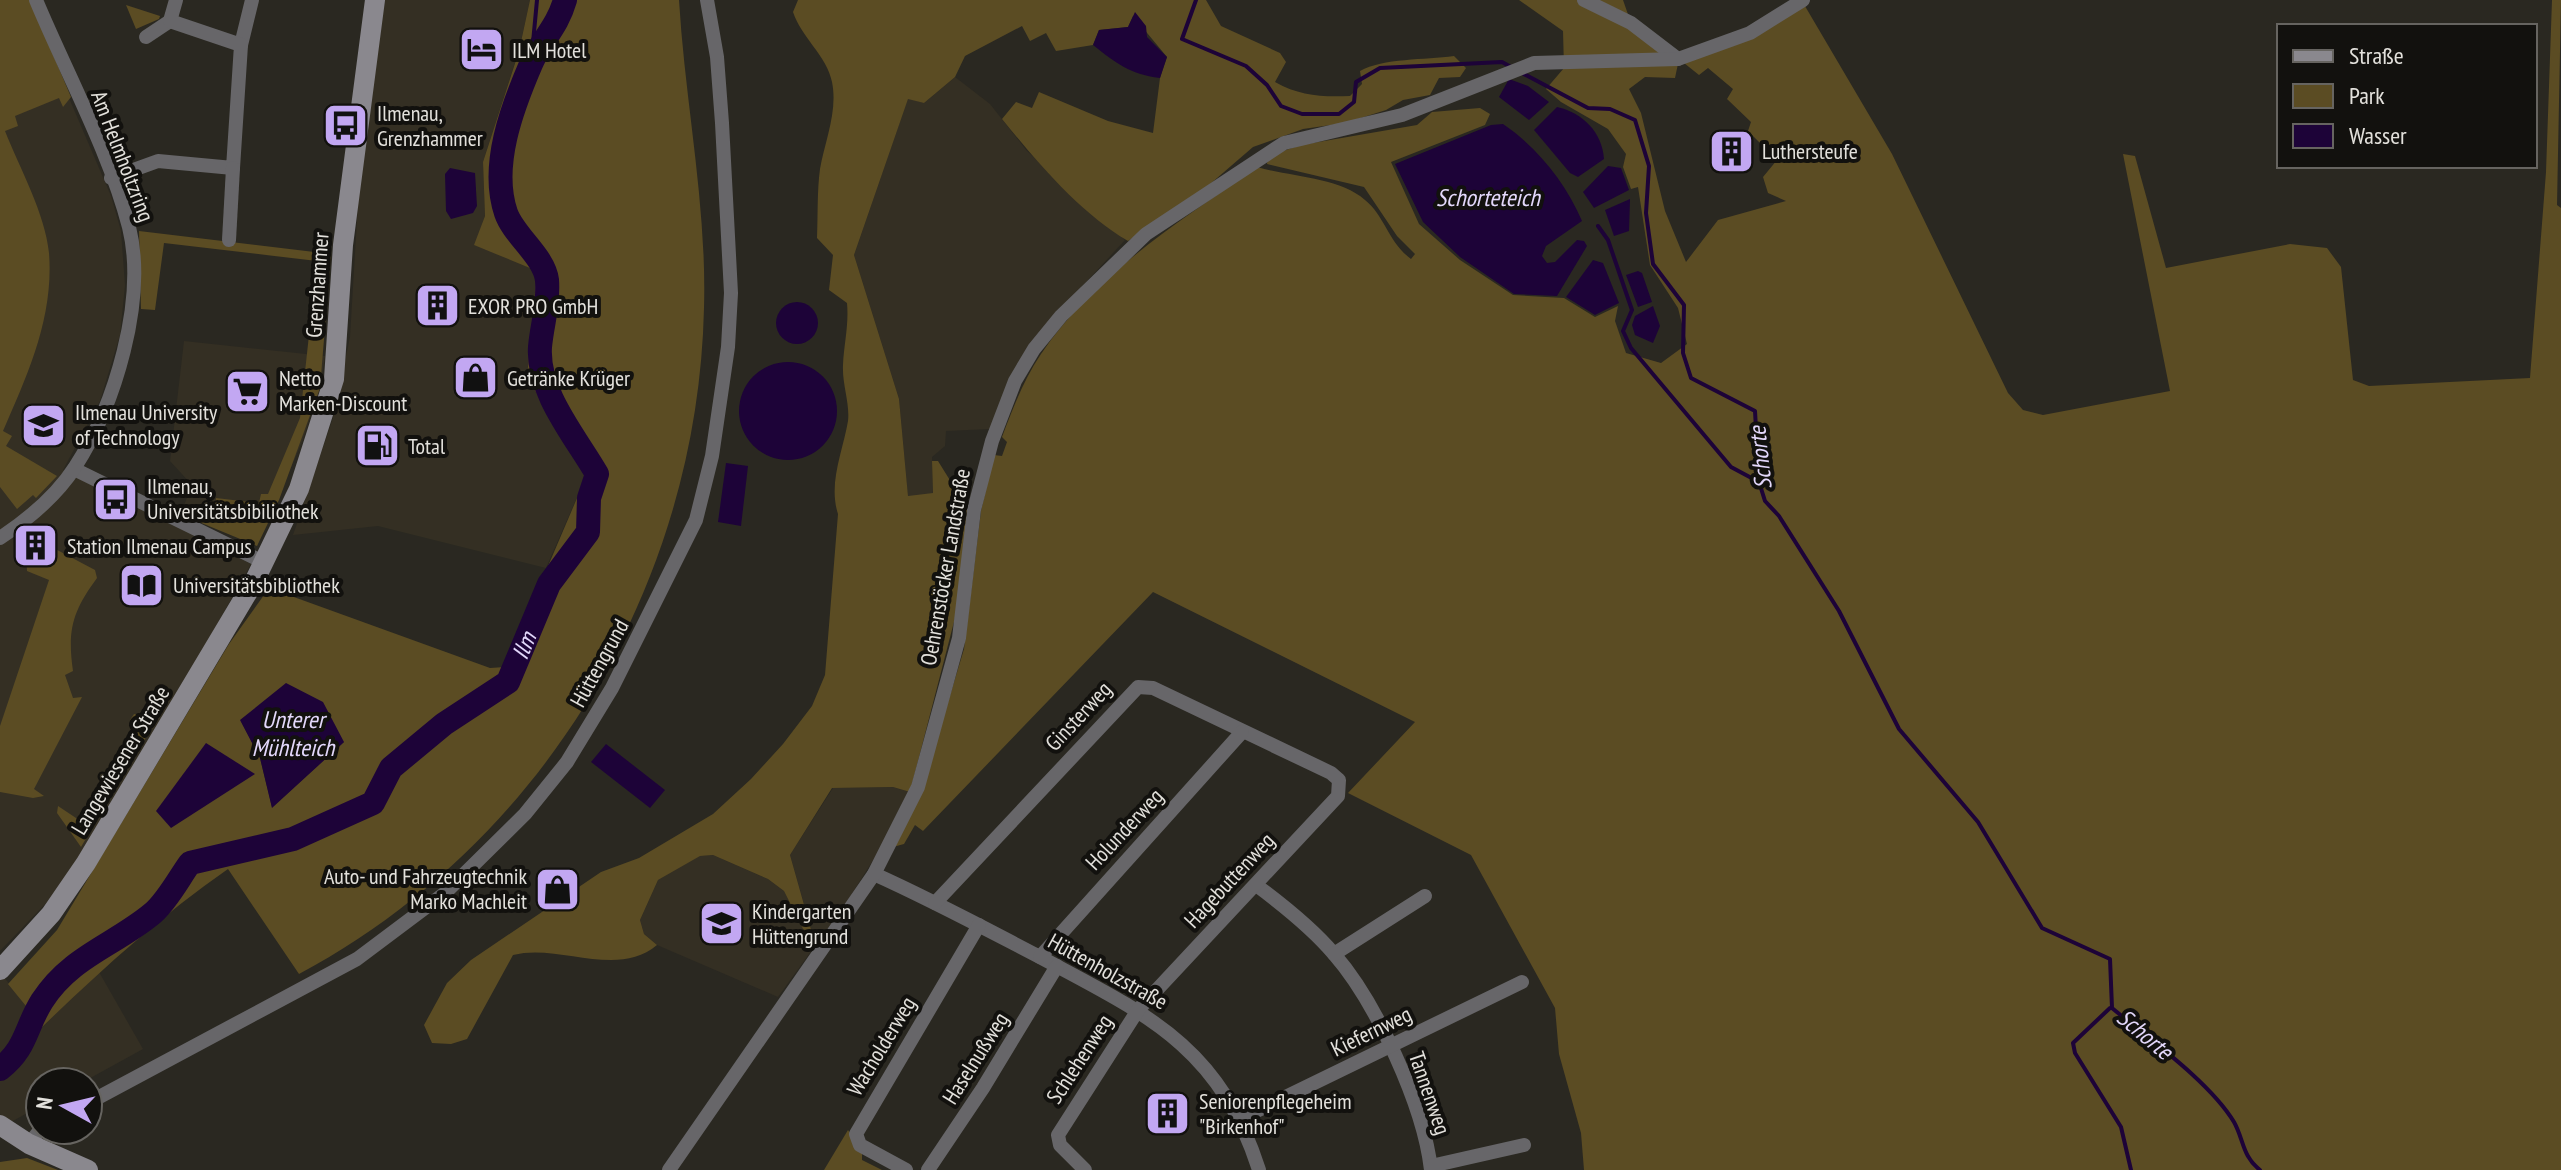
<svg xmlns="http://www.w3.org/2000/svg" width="2561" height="1170" font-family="'PT Sans Narrow',sans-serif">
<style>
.built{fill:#342f23}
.green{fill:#5b4c23;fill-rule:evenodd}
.water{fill:#1d0338}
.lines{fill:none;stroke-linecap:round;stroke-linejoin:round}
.stream{stroke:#1d0338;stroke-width:4}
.river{stroke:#1d0338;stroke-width:24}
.street{stroke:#676669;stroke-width:14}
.secondary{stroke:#8a888e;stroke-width:20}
.labels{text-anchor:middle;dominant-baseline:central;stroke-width:8;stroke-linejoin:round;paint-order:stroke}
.poi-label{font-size:22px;fill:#e3e1dc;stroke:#12110e;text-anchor:start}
.street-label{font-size:22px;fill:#e3e1dc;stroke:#12110e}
.water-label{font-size:24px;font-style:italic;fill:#e3d8fb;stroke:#12110e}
</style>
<rect width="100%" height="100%" fill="#2a2821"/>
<!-- built -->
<g class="built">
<polygon points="0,0 27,0 111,196 121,231 125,285 120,335 100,401 63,470 251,564 168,711 79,857 48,901 0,951"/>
<polygon points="385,0 530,0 519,50 483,162 485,216 475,245 537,271 527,377 586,477 546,568 378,526 293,535 333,418 350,337 359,186"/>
<polygon points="955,77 990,104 1027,151 1125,240 1074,295 990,429 946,431 945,446 932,457 933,494 908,497 899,399 854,255 908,98 924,103"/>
<polygon points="184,341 325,356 320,388 302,442 257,546 181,513 192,485 170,461"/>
<polygon points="893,787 910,792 894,827 846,903 778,997 657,945 644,934 640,920 658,880 699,856 713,855 768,879 784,891 803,929 812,932 790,855 833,788"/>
<polygon points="0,972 30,1011 39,1030 99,972 143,1049 83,1082 40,1082 40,1106 0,1128"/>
</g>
<!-- green -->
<g class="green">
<path d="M0,0H30L71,97L63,107L59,98L15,116L18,126L5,131C20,169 45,213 49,253C54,317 28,374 3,431L12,436L6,446L57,476L36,498L33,495L17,509L0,487Z"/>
<path d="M530,0H679C685,102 707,205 704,308C698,584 544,843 299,974L228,869C159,917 99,972 39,1030L30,1011L8,984L57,930L229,644L269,588L490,668L505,667L586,477L527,377L537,271L474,245L485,216L483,162L519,51ZM241,721L344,742L272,807L260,758Z"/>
<path d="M798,0H1206L1221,26L1280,53L1286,62L1275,82C1300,96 1321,97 1350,96L1362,84L1360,71C1383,58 1425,60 1454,56L1466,68L1460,77L1439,78L1430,95L1403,100L1386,110L1345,123L1303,129L1253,147L1202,191L1128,241C1080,213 1037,162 1002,119L1016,102L1032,108L1039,92L1108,121L1153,133L1160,78L1167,57L1133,16L1128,27L1099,30L1093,45L1056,51L1046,33L1030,41L1022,26L965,56L955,77L924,103L908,99L854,255L899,399L908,496L933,493L932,461H938L966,506L968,517L956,614L910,792L893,787L832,788L790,855L812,933L803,929L784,891L768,879L713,855L700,856L658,880L640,920L644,934L657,945C617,979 559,943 513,955L467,1039L451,1044L432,1043L424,1025L447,983L471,960L601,872L639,858L713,814L751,779L783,744L812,706L825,675L838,514C828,483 843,451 848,421C850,403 842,384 843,365C844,344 849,325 847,303L829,290L833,255L817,238C818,215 817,191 820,169C825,141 838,111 832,82C827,56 801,37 793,12Z"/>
<path d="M1519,0H1623L1631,23L1678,59L1723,46L1802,1L1892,154L2008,393L2023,410L2043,415L2170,391L2123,154L2135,156L2166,268L2290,244L2327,248L2341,267L2353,380L2369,386L2530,378L2546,172L2552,0H2561L2557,205L2561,208V1170H1584L1581,1133L1559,1054L1555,1008L1471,855L1348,793L1415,722L1153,592L923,831L915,825L904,844L893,847L930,762L964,649L981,511L994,455L1002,456L1007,442L1002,437C1013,408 1024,379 1041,354C1095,274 1180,221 1257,167C1290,177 1339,177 1365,200C1385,216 1388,242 1411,259L1415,254L1397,236L1364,187L1267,164L1268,156L1301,145L1417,125L1432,112L1480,108L1490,114L1485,125L1391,162L1419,224L1460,260L1513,295L1564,298L1595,317L1618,306L1615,321L1626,353L1661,363L1687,344L1678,308L1650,265L1638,187L1631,189L1623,167L1626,154L1608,129L1561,102L1546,89L1564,68L1563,31ZM1679,59L1699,75L1708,68L1733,89L1727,99L1751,122L1748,131L1777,160L1763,177L1768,193L1786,201L1718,220L1686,262L1665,211L1641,113L1629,89L1645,77L1675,78Z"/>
<polygon points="126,5 160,16 159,19 136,29"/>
<polygon points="139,231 331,254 320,388 279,500 257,546 199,522 207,504 215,505 216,498 259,503 261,494 268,494 300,418 317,261 164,243 155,310 141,309"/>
<path d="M27,534L95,570L97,578C73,611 67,629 73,671L65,675L73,698L82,697L34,789L44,796L33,798L0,792V726L49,580L27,571L26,551H33V542L27,541Z"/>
<polygon points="134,714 158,717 81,847 57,813 58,806 85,824 139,725 130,720"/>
<polygon points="848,1130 862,1150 862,1160 882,1170 824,1170"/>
<polygon points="27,1158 58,1170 0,1170 0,1162"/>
</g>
<!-- water -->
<g class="water">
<path d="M1135,12L1146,26L1147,37L1167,57L1160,78C1129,74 1116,63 1093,45L1099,30L1128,27Z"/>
<polygon points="1509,79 1528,86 1549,102 1529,120 1499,97"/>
<path d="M1557,107C1583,113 1602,132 1604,159L1578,177L1570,173L1534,130Z"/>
<path d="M1503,124C1537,147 1566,183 1582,221L1546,246L1542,256L1547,263L1555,262L1577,240L1584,241L1587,246L1557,296L1514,294L1460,257L1423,222L1395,164L1491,125Z"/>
<polygon points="1608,166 1621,168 1629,190 1594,208 1583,192"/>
<polygon points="450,168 475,173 477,206 473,213 451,219 446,211 445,174"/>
<polygon points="1630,199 1629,231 1614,236 1605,210"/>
<polygon points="1593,260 1603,263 1619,303 1595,315 1566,297"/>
<polygon points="1638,271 1642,273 1652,302 1638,307 1626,275"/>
<circle cx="797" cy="323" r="21"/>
<polygon points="1653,306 1660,326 1653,343 1635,335 1632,325 1635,316"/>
<circle cx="788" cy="411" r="49"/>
<polygon points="726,463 748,466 741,526 718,522"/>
<polygon points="286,683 323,702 344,742 272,808 260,758 240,720"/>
<polygon points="206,743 255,774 171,828 156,811"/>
<polygon points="606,744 665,790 650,808 591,762"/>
</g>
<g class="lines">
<!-- stream -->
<g class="stream">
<polyline points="1196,0 1182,39 1246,66 1267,85 1281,106 1302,114 1339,114 1354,102 1356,82 1380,68 1502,62 1511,67"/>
<polyline points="531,64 537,0"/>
<path d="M1522,73L1588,108L1610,109L1635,120L1649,166L1646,213L1653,264L1684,305L1683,353L1691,378L1755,411L1759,482L1765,501L1779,516L1839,611L1899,729L1978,822L2042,928L2110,959L2112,1008C2148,1038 2210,1082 2234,1122C2244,1140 2242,1156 2260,1170"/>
<polyline points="1598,226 1608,240 1632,310 1623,331 1631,348 1731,467 1759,482"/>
<polyline points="2110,1008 2073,1043 2075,1053 2121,1127 2131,1170"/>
</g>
<!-- river -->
<path class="river" id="s1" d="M0,1069C27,1048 25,1028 42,1001C71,956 115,945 153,913C168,900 179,878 190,863L293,839L373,803L391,768L444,724L508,682L549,584L588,532L589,498L597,474C575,436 537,392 540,347C542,324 549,305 547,280C544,256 514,236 506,213C490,166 512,108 531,64C541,40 557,28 565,0"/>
<!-- street -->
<g class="street">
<polyline points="1584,0 1631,23 1678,59"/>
<polyline points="146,37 170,21"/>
<polyline points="241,45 252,0"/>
<polyline points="111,178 158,161 233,168 241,45 170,21 176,0"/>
<polyline points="229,240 233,168"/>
<polyline points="74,469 265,563"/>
<path d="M0,538C27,520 57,495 75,467C115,405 147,300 129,227C110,153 66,72 36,0"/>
<path d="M874,874C930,899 984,928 1038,956C1146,1014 1219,1045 1259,1170"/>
<path d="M1256,885C1283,905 1312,928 1334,954C1376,1002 1424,1106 1431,1170"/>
<polyline points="935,903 1138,687 1153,688 1331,773 1339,780 1338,796 1138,1010 1058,1135 1060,1145 1085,1170"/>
<polyline points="1334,954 1425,896"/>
<polyline points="1040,957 1242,732"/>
<polyline points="88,1103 357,959 445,893 525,814 567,762 612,688 696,520 712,456 728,347 731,293 722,123 717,57 707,0"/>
<polyline points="1240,1119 1522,982"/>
<polyline points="29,1144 40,1130"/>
<polyline points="1431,1166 1524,1145"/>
<polyline points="669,1170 874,874 918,787 959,638 974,510 992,441 1015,381 1034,349 1061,316 1146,234 1284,143 1402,115 1534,63 1678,59 1750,33 1803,0"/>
<polyline points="906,1170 860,1145 856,1134 979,925"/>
<polyline points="928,1170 983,1088 1057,966"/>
</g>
<!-- secondary -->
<g class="secondary">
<polyline points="0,970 51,914 86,863 255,580 299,489 334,379 343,245 375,0"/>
<polyline points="0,1125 29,1144 88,1170"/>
</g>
</g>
<!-- icons -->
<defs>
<symbol id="hotel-square" viewBox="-11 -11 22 22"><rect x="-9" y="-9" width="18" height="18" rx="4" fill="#c2a7f2" stroke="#12110e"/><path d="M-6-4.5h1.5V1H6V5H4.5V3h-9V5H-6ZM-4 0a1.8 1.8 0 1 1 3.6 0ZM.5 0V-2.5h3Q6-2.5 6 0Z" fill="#111"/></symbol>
<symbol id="bus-square" viewBox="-11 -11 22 22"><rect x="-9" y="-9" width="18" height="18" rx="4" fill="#c2a7f2" stroke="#12110e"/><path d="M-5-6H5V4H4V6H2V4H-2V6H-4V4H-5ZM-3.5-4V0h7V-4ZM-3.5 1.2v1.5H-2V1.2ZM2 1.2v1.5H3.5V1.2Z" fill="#111"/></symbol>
<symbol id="building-square" viewBox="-11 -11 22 22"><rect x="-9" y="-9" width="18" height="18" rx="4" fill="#c2a7f2" stroke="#12110e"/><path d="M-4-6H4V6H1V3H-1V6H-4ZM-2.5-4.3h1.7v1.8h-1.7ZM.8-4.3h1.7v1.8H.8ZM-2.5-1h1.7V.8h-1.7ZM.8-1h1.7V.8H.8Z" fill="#111"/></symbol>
<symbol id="shop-square" viewBox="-11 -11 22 22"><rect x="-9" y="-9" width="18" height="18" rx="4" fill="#c2a7f2" stroke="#12110e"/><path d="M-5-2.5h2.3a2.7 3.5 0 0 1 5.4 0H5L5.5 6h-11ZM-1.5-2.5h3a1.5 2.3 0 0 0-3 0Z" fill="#111"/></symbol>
<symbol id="supermarket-square" viewBox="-11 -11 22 22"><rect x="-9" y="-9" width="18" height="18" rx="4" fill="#c2a7f2" stroke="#12110e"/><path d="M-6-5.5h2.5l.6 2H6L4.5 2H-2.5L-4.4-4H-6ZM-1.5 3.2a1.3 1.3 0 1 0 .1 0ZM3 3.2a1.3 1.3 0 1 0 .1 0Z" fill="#111"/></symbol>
<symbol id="university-square" viewBox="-11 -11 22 22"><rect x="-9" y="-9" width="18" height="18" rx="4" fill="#c2a7f2" stroke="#12110e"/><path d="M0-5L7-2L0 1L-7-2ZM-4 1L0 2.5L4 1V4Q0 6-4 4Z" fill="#111"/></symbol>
<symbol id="fuel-square" viewBox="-11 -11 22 22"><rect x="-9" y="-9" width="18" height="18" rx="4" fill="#c2a7f2" stroke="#12110e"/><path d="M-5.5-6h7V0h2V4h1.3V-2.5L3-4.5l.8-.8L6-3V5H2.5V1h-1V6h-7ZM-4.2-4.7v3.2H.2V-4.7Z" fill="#111"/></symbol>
<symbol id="library-square" viewBox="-11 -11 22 22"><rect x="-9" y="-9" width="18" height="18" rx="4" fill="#c2a7f2" stroke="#12110e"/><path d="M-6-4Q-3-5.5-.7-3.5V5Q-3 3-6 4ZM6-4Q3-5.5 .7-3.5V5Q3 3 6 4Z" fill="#111"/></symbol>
<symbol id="school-square" viewBox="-11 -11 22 22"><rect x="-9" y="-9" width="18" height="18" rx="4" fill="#c2a7f2" stroke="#12110e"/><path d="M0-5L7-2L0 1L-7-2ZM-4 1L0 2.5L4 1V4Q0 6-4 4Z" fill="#111"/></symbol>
</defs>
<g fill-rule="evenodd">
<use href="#hotel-square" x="456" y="24" width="51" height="51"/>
<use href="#bus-square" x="320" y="100" width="51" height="51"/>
<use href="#building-square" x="1706" y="126" width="51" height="51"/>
<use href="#building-square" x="412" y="280" width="51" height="51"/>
<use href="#shop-square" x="450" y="352" width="51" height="51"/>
<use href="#supermarket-square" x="222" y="366" width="51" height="51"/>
<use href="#university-square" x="18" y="400" width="51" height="51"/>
<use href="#fuel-square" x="352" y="420" width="51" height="51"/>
<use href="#bus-square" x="90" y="474" width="51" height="51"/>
<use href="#building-square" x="10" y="520" width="51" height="51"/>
<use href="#library-square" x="116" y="560" width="51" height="51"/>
<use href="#shop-square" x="532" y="864" width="51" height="51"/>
<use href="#school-square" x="696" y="898" width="51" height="51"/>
<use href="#building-square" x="1142" y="1088" width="51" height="51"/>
</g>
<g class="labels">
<!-- poi labels -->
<g class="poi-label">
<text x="512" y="50">ILM Hotel</text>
<text x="377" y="113">Ilmenau,<tspan x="377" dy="25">Grenzhammer</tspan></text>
<text x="1762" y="151">Luthersteufe</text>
<text x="468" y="306">EXOR PRO GmbH</text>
<text x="279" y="378">Netto<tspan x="279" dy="25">Marken-Discount</tspan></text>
<text x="507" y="378">Getränke Krüger</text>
<text x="75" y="412">Ilmenau University<tspan x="75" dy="25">of Technology</tspan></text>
<text x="408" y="446">Total</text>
<text x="147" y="486">Ilmenau,<tspan x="147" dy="25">Universitätsbibiliothek</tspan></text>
<text x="67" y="546">Station Ilmenau Campus</text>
<text x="173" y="585">Universitätsbibliothek</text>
<text x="527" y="876" text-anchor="end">Auto- und Fahrzeugtechnik<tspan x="527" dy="25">Marko Machleit</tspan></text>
<text x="752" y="911">Kindergarten<tspan x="752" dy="25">Hüttengrund</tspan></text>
<text x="1199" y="1101">Seniorenpflegeheim<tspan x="1199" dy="25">"Birkenhof"</tspan></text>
</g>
<!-- street labels -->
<g class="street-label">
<text transform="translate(123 156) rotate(69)">Am Helmholtzring</text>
<text transform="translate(317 285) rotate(-86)">Grenzhammer</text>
<text transform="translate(945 567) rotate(-80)">Oehrenstöcker Landstraße</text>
<text transform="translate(599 663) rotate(-61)">Hüttengrund</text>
<text transform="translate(1078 716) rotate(-47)">Ginsterweg</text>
<text transform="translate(120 760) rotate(-59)">Langewiesener Straße</text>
<text transform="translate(1124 829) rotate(-47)">Holunderweg</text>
<text transform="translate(1229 880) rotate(-47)">Hagebuttenweg</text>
<text transform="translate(1108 971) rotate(29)">Hüttenholzstraße</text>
<text transform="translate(1371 1031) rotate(-26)">Kiefernweg</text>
<text transform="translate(881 1046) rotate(-59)">Wacholderweg</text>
<text transform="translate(975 1058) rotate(-58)">Haselnußweg</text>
<text transform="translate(1079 1059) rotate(-57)">Schlehenweg</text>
<text transform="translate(1430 1093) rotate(71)">Tannenweg</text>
</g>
<!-- water labels -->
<g class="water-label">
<text x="1488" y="197">Schorteteich</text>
<text transform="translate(1760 458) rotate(-96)">Schorte</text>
<text stroke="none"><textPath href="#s1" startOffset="704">Ilm</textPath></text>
<text x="293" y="719">Unterer<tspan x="293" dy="28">Mühlteich</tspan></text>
<text transform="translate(2145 1034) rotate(40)">Schorte</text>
</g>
</g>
<!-- legend -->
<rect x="2277" y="24" width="260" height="144" fill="#12110e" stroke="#666460" stroke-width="2"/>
<rect x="2293" y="50" width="40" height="12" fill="#8a888e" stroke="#666460" stroke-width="2"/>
<text x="2349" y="64" font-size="24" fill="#e3e1dc">Straße</text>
<rect x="2293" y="84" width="40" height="24" fill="#5b4c23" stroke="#666460" stroke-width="2"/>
<text x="2349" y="104" font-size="24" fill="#e3e1dc">Park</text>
<rect x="2293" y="124" width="40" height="24" fill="#1d0338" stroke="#666460" stroke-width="2"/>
<text x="2349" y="144" font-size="24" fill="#e3e1dc">Wasser</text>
<!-- north arrow -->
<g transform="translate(64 1106) rotate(278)"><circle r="38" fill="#12110e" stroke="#666460" stroke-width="2"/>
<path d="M0-6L14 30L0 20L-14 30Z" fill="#c2a7f2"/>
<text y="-12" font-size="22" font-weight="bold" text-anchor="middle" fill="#e3e1dc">N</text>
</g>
</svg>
